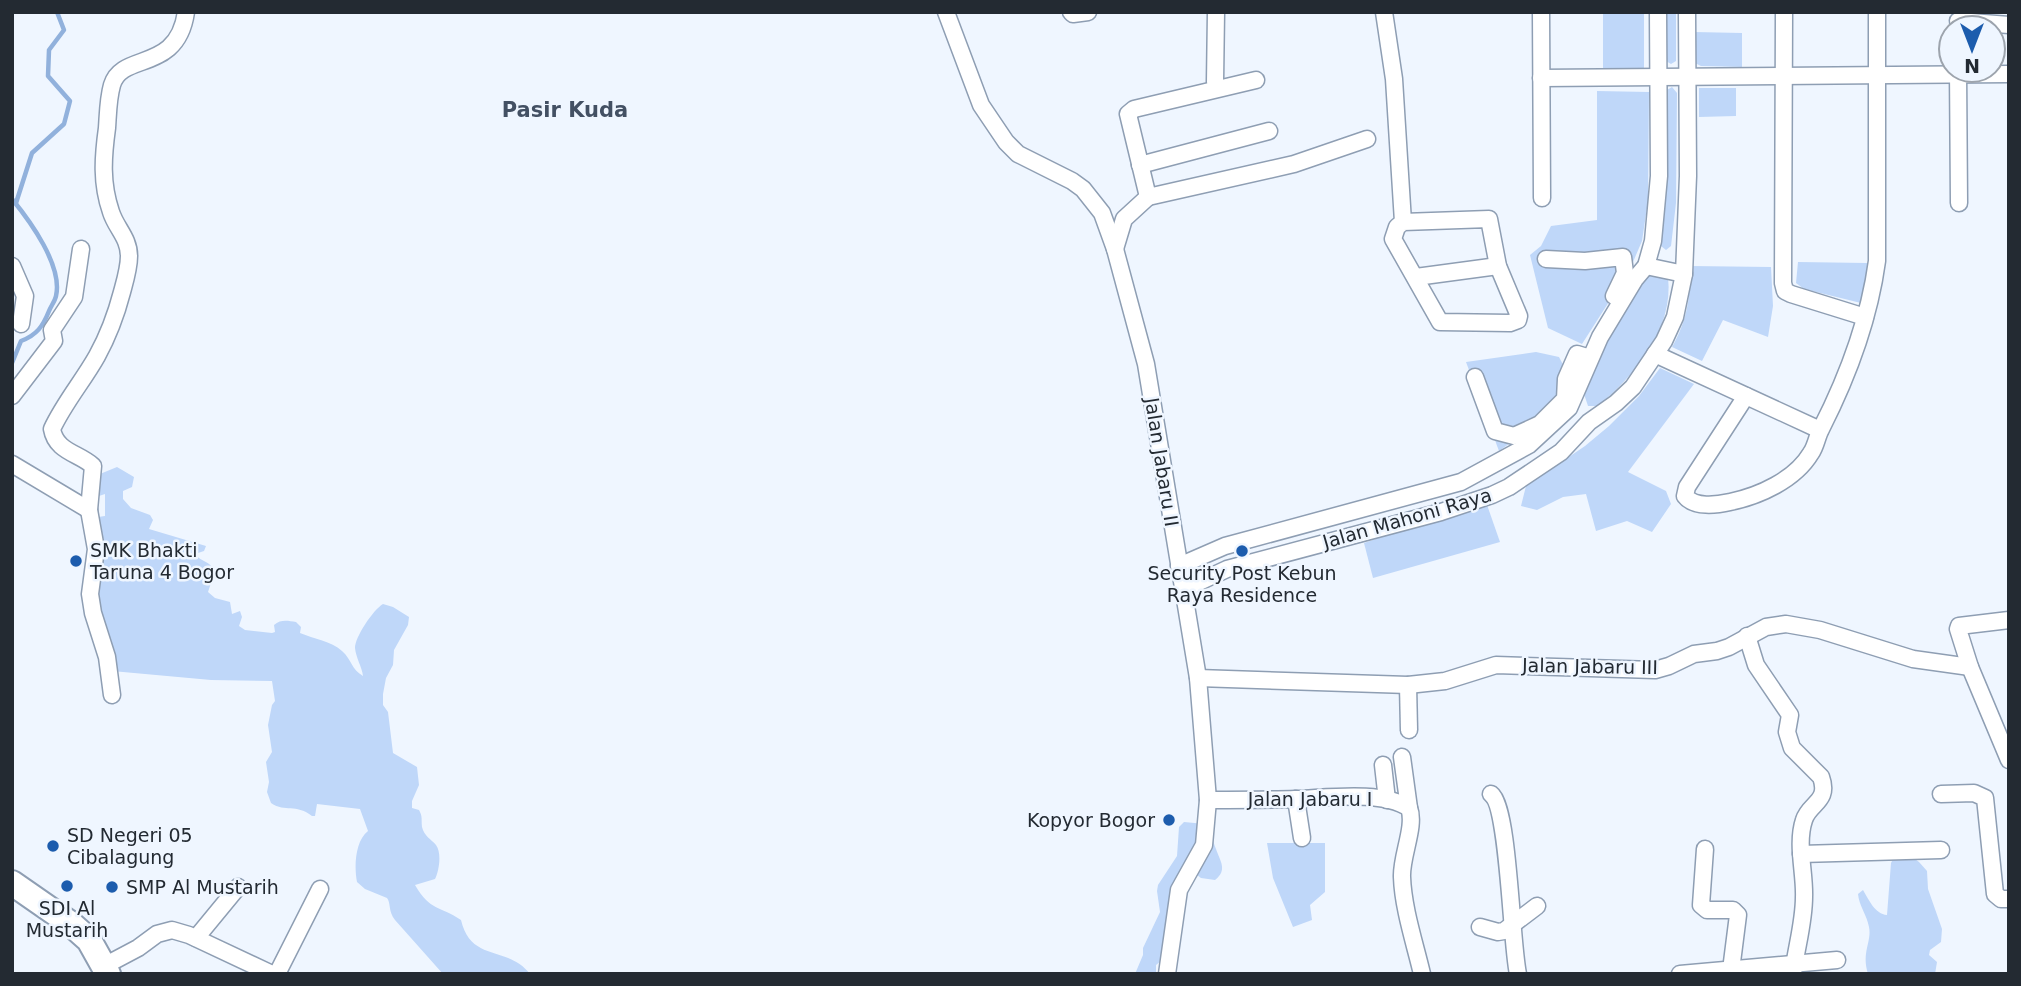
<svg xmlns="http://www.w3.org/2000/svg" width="2021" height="986" font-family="'DejaVu Sans',sans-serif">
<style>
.green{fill:#bfd7f9}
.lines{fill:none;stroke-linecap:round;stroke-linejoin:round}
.stream{stroke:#91b1dc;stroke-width:4.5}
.street-casing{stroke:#8e9eb3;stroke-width:19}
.primary-casing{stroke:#8e9eb3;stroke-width:28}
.street{stroke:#fff;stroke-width:16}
.primary{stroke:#fff;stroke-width:24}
.poi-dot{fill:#1c5cad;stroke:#eff6ff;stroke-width:2.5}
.labels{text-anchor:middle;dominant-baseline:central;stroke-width:5;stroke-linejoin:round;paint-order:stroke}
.street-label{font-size:19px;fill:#232a32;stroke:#eff6ff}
.poi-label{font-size:19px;fill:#232a32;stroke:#eff6ff;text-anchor:start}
.neighbourhood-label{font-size:21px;font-weight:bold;fill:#435063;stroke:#eff6ff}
</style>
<rect width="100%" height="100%" fill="#eff6ff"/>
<!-- green -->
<g class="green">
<rect x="1603" y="12" width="41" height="56"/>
<polygon points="1666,12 1676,12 1676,61 1671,64 1666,61"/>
<polygon points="1694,32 1742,33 1742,67 1701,66 1695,63"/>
<polygon points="1672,87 1677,93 1676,203 1671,246 1666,250 1661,246 1661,242 1665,202 1667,90"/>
<polygon points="1699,88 1736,88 1736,116 1699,117"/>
<polygon points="1597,91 1649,92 1648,201 1642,241 1630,269 1582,344 1548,328 1530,255 1541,246 1551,226 1597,220"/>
<polygon points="1798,262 1867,263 1867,285 1861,303 1804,289 1796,283"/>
<path d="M1690,266L1771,267L1773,306L1768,337L1723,320L1702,361L1672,347C1687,321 1691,296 1690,266Z"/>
<path d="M1653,273L1668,277C1674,329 1635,375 1598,406H1588L1584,394C1596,358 1624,298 1653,273Z"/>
<polygon points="1536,352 1559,357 1568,374 1562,400 1537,424 1499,451 1466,362"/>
<polygon points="1660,368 1694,384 1628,472 1666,491 1671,504 1652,532 1627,521 1596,531 1586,494 1563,497 1537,510 1521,506 1526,486 1585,446 1609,426 1639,396"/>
<path d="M117,467L134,477L132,487L123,491V499L131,508L150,515L153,520L149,529L206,546L204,551L195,554C201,562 210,561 215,571L208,592L215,598L230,602L232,614L240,611L242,617L239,626L245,630L272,633L275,632L274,625C281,619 288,621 296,622L301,627L300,633C314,639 331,641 342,651C352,660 351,669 363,676C362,667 356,658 355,648C355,637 373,610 383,604L393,607L409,617L408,625L394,650L393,665L386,678L383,694V705L388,712L393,753L417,767L419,785L412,801V808L419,810C423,817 421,820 422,827C424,836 431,839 436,845C442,853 439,871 435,879L415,885C431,912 439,905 461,920C471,963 508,945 530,974H443L395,920C388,911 391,903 387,898L365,889L357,882C354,867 355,841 368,831L360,809L317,804L315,816H312C295,803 286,813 271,803L267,792L269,782L266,762L272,752L268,725L272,705L275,701L272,681L211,680L112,671V642L99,616L97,592L104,542L98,517L105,516V494L99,496L96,492L100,474Z"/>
<polygon points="1486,502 1500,542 1373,578 1364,543"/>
<path d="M1184,822L1205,824C1215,835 1211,837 1216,849C1220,861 1228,870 1215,880L1201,878L1184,865L1180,870L1161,961L1156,965V974H1135L1143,955V948L1160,912L1157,891L1158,885L1177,856L1179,827Z"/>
<polygon points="1267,843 1325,843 1325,892 1310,905 1312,920 1293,927 1273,878"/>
<path d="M1908,854L1919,862L1927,871L1928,889L1942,929L1941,942L1930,950L1929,955L1937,962L1935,974H1868C1861,952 1872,942 1869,927C1867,915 1859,906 1858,894L1863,890C1869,900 1875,914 1887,915L1891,863L1894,857Z"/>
</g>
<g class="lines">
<!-- stream -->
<g class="stream">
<path d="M12,199C30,221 63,266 56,296C55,301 51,306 49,311C43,326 37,335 21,341L12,363"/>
<polyline points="16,203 32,153 64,124 70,101 48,76 49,50 64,30 57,12"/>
</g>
<defs>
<g id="street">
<polyline points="946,12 981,105 1006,142 1018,154 1072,181 1083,189 1102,213 1115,249 1146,364 1198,678 1208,800 1204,845 1179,890 1167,974"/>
<polyline points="1071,12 1073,14 1088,12"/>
<polyline points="1384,12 1394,79 1403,222 1489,219 1498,266 1519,316 1518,320 1510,323 1440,322 1393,239 1397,227 1403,222"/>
<polyline points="1541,12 1542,198"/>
<polyline points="1784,12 1783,283 1785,291 1791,294 1865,317"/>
<polyline points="1958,21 2009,25"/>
<polyline points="1958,70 1959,203"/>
<polyline points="1541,78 2009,74"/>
<polyline points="1215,82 1216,12"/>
<polyline points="1140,165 1269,131"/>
<polyline points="1148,197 1294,164 1367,139"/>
<polyline points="1115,249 1124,219 1148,197 1128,114 1134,109 1256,80"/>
<polyline points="1546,259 1585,261 1623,257 1625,273 1614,296"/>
<polyline points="12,266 25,296 21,324"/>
<polyline points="1646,266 1684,274"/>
<polyline points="1416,277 1498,266"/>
<polyline points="1655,354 1820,430"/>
<polyline points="1475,377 1495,431 1514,436 1540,424 1565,399 1566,379 1577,354 1590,358"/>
<polyline points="12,396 54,341 52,330 74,297 81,249"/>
<path d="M1746,396L1687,487L1685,496C1694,508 1717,505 1730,502C1759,496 1795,480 1811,453C1816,446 1817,436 1821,429C1848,376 1869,320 1877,261V12"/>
<polyline points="12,464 89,510"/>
<polyline points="1179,566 1225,546 1461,482 1529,445 1569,408 1600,337 1635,279 1646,266 1653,241 1659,176 1658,12"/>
<polyline points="1184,589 1227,569 1441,512 1492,495 1509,487 1561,452 1589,422 1616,403 1633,387 1664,341 1675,317 1684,274 1688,176 1687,12"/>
<polyline points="2009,620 1959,626 1958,629 1970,667 2009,760"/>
<path d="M1747,636L1756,665L1790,715L1787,732L1792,748L1821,777C1830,802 1809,803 1804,820C1796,844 1805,873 1804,897C1804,923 1796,948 1793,974"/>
<polyline points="1198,678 1408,685 1445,681 1496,665 1655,670 1669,666 1694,654 1717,651 1729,647 1766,627 1786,624 1820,630 1913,659 1970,667"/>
<polyline points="1408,685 1409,730"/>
<path d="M112,695L107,657L93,613L90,594L96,549L89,510L93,466C79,453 56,452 52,429C64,403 83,381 97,356C108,336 116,315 122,292C125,281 129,268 129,256C129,238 116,228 111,212C101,183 103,157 107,128C108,114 108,99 112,85C122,51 177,74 186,12"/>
<polyline points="1402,757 1409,808"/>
<polyline points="1383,765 1387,800"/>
<path d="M1491,794C1509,807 1511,943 1518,974"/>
<polyline points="1941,794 1974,793 1985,798 1995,894 2001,899 2009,899"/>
<polyline points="1296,799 1302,838"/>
<path d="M1208,800C1237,800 1267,800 1296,799C1327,798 1382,790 1409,808C1416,826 1401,856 1402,877C1403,908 1415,944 1422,974"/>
<polyline points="1705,849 1701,905 1707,910 1733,910 1738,915 1731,970"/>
<polyline points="1801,854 1941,850"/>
<polyline points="1480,927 1498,932 1504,931 1537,906"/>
<polyline points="196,938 238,887"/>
<polyline points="104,966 138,948 157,934 172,930 189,935 272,974"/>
<polyline points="277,974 320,889"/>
<polyline points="1680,974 1837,960"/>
</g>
<polyline id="primary" points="12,883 71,924 89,940 108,974"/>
</defs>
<!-- street casing -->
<use href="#street" class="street-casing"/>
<!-- primary casing -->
<use href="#primary" class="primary-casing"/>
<!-- street -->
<use href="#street" class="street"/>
<!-- primary -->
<use href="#primary" class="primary"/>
</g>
<!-- markers -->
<g class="poi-dot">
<circle cx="1242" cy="551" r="7"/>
<circle cx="76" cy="561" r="7"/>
<circle cx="1169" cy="820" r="7"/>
<circle cx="53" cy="846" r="7"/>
<circle cx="67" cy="886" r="7"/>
<circle cx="112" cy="887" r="7"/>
</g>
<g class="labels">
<!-- street labels -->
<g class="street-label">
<text transform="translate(1162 462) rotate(81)">Jalan Jabaru II</text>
<text transform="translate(1407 518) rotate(-16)">Jalan Mahoni Raya</text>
<text transform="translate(1590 666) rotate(1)">Jalan Jabaru III</text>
<text x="1310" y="799">Jalan Jabaru I</text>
</g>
<!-- poi labels -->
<g class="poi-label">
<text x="90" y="550">SMK Bhakti<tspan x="90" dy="22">Taruna 4 Bogor</tspan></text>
<text x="1242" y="573" text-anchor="middle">Security Post Kebun<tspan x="1242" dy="22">Raya Residence</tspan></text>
<text x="1155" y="820" text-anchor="end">Kopyor Bogor</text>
<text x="67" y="835">SD Negeri 05<tspan x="67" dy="22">Cibalagung</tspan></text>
<text x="126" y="887">SMP Al Mustarih</text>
<text x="67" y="908" text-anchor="middle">SDI Al<tspan x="67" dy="22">Mustarih</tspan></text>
</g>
<!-- neighbourhood labels -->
<g class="neighbourhood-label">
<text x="565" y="110">Pasir Kuda</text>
</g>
</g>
<!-- border -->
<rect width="2021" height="986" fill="none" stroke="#232a32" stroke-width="28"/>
<!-- north arrow -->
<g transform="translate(1972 49) rotate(180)"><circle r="33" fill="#eff6ff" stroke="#9da4ad" stroke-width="2"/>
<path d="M0-5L12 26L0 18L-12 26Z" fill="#1c5cad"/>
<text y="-10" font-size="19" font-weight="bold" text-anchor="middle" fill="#232a32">N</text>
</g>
</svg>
